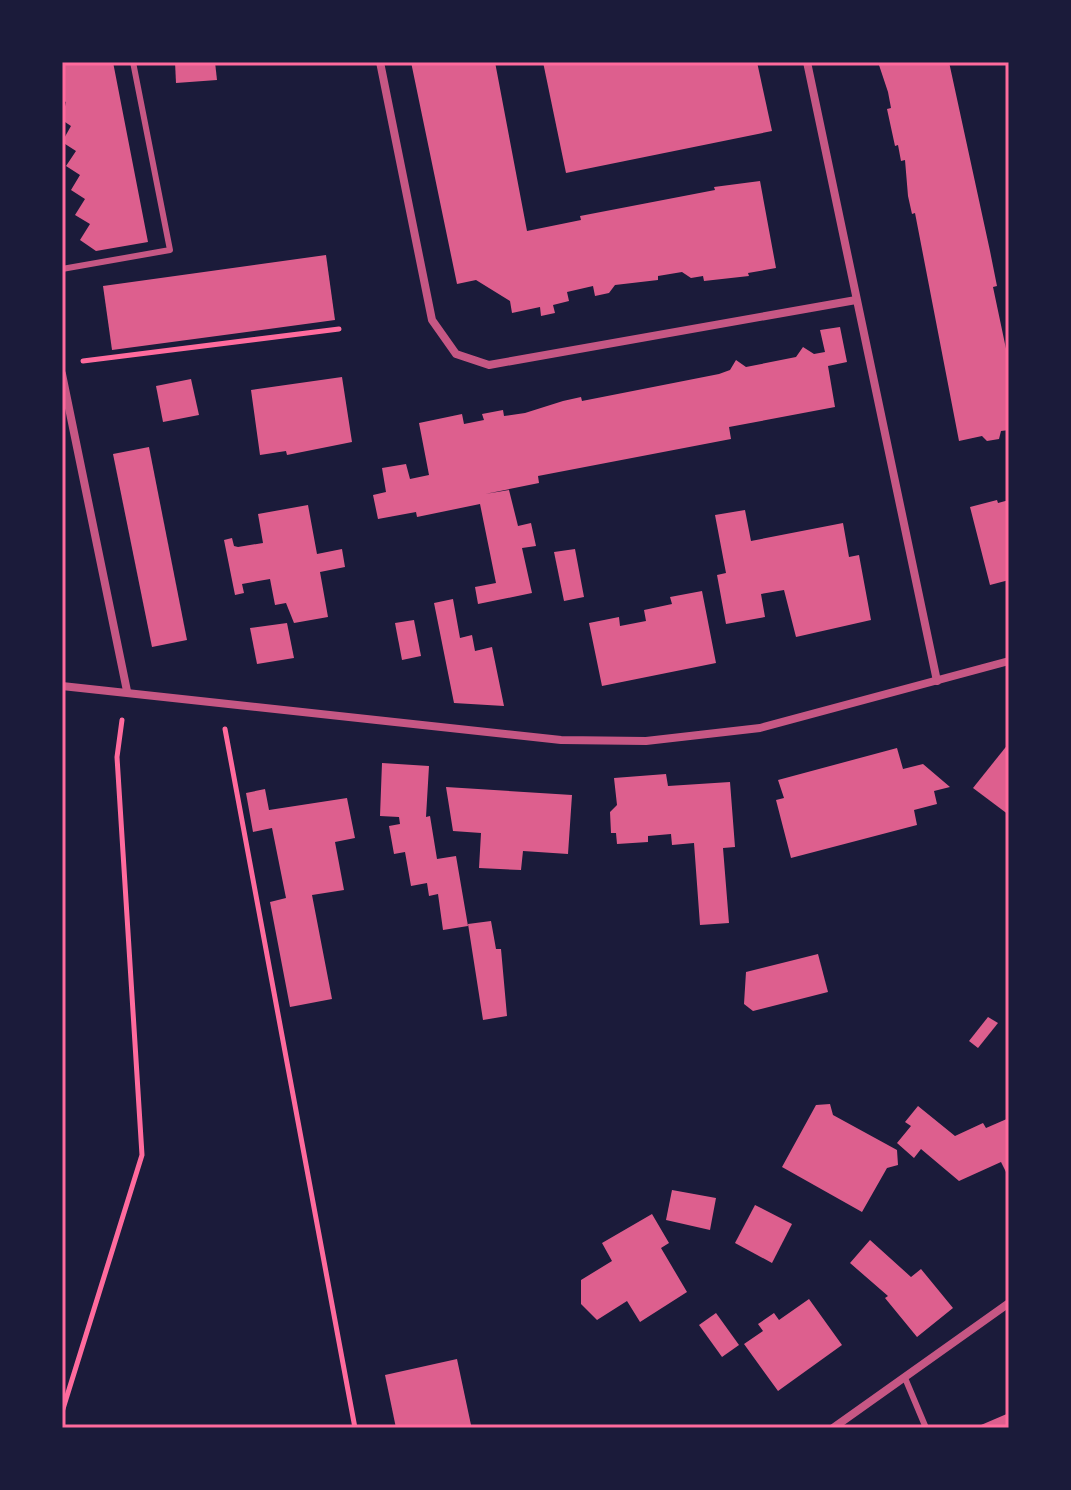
<svg xmlns="http://www.w3.org/2000/svg" width="1071" height="1490" font-family="Commissioner,sans-serif">
<style>
.building{fill:#dd5f8e}
.lines{fill:none;stroke-linecap:round;stroke-linejoin:round}
.path{stroke:#ff6b9d;stroke-width:5}
.service{stroke:#c65784;stroke-width:6}
.minor{stroke:#c65784;stroke-width:8}
.neatline{fill:none;stroke:#ff6b9d;stroke-width:3}
</style>
<rect width="100%" height="100%" fill="#1b1b3a"/>
<!-- building -->
<g class="building">
<polygon points="62,62 113,62 148,242 96,251 80,240 90,224 75,215 85,199 71,190 80,175 66,166 76,151 62,142 71,126 62,120 66,102 62,100"/>
<polygon points="175,62 215,62 217,80 176,83"/>
<polygon points="411,62 495,62 527,231 581,220 580,216 715,190 714,187 760,181 776,268 748,273 749,276 704,281 703,276 691,278 682,272 658,276 658,280 615,285 609,293 595,296 593,286 567,292 569,301 553,305 555,313 541,316 540,307 512,313 510,301 476,280 457,284"/>
<polygon points="543,62 757,62 772,131 566,173"/>
<polygon points="878,62 949,62 990,251 997,286 993,287 1009,363 1009,430 1001,431 999,439 987,441 982,436 959,441 915,213 912,214 908,196 905,160 901,161 898,145 895,146 887,109 891,108 888,92"/>
<polygon points="326,255 335,320 112,350 103,286"/>
<polygon points="840,327 847,362 828,366 835,407 729,427 731,439 538,476 539,483 485,494 509,490 518,526 531,523 536,546 522,548 532,593 478,604 475,587 496,583 480,504 417,517 416,512 378,519 373,495 386,492 382,468 406,464 410,479 429,475 419,423 462,414 464,424 484,420 482,414 503,410 504,416 525,413 563,401 581,397 582,401 719,374 730,370 736,360 746,367 796,357 803,347 814,354 825,352 820,330"/>
<polygon points="342,377 352,442 287,455 286,451 260,455 251,390"/>
<polygon points="191,379 199,415 163,422 156,386"/>
<polygon points="149,447 187,640 152,647 113,454"/>
<polygon points="997,500 998,503 1009,500 1009,580 990,585 970,507"/>
<polygon points="308,505 317,554 342,549 345,567 320,572 328,617 294,623 286,603 275,605 270,579 242,584 244,593 235,595 224,540 232,538 234,546 238,547 263,543 258,514"/>
<polygon points="745,510 751,541 843,523 849,557 859,555 871,620 796,637 784,590 761,594 765,617 726,624 717,575 726,573 715,515"/>
<polygon points="575,549 584,597 564,601 554,552"/>
<polygon points="702,591 716,663 602,686 589,623 619,617 620,626 646,621 644,610 672,604 670,597"/>
<polygon points="453,599 460,638 472,635 475,651 492,647 504,706 454,703 434,603"/>
<polygon points="414,620 421,656 402,660 395,623"/>
<polygon points="287,623 294,658 257,664 250,628"/>
<polygon points="1009,743 1009,815 973,788"/>
<polygon points="897,748 903,769 923,764 950,787 934,791 937,804 914,810 917,825 791,858 776,800 784,798 778,780"/>
<polygon points="382,763 429,766 426,817 430,816 437,859 456,856 468,926 443,930 438,894 429,896 427,883 411,886 405,852 394,854 389,826 400,824 399,817 380,816"/>
<polygon points="666,774 668,786 730,782 735,847 723,848 729,923 700,925 694,843 672,845 671,834 648,836 648,842 617,844 616,833 611,833 610,812 617,805 614,778"/>
<polygon points="446,787 572,795 568,854 523,851 521,870 479,868 481,833 453,831"/>
<polygon points="265,789 269,810 347,798 355,838 335,842 344,890 312,895 332,999 290,1007 270,902 286,898 272,828 253,832 246,793"/>
<polygon points="491,921 496,949 501,949 507,1016 483,1020 468,924"/>
<polygon points="818,954 828,992 753,1011 744,1004 746,972"/>
<polygon points="988,1017 998,1023 978,1048 969,1041"/>
<polygon points="830,1104 833,1115 897,1150 898,1165 887,1168 862,1212 782,1167 816,1105"/>
<polygon points="918,1106 955,1136 983,1123 986,1128 1009,1118 1009,1178 1001,1162 959,1181 921,1149 914,1158 897,1143 911,1126 905,1122"/>
<polygon points="672,1190 716,1198 710,1230 666,1220"/>
<polygon points="755,1205 792,1224 772,1263 735,1243"/>
<polygon points="652,1214 669,1243 661,1248 687,1292 640,1322 627,1301 597,1320 581,1304 581,1280 612,1261 602,1243"/>
<polygon points="870,1240 911,1277 921,1269 953,1308 917,1337 885,1298 888,1296 850,1263"/>
<polygon points="809,1299 842,1345 778,1391 744,1344 763,1331 758,1324 774,1313 779,1320"/>
<polygon points="716,1313 739,1345 722,1357 699,1325"/>
<polygon points="457,1359 471,1425 396,1428 385,1375"/>
<polygon points="1009,1413 1009,1428 974,1428"/>
</g>
<g class="lines">
<!-- path -->
<g class="path">
<polyline points="83,361 339,329"/>
<polyline points="225,729 355,1428"/>
<polyline points="62,1412 142,1155 117,757 122,720"/>
</g>
<!-- service -->
<g class="service">
<polyline points="62,269 170,250 133,62"/>
<polyline points="905,1378 926,1428"/>
</g>
<!-- minor -->
<g class="minor">
<polyline points="380,62 432,320 456,354 489,365 856,300"/>
<polyline points="807,62 937,681"/>
<polyline points="62,374 127,691"/>
<polyline points="62,686 561,740 646,741 760,728 1009,661"/>
<polyline points="833,1428 1009,1303"/>
</g>
</g>
<!-- border -->
<rect width="1071" height="1490" fill="none" stroke="#1b1b3a" stroke-width="128"/>
<rect x="64" y="64" width="943" height="1362" class="neatline"/>
</svg>
